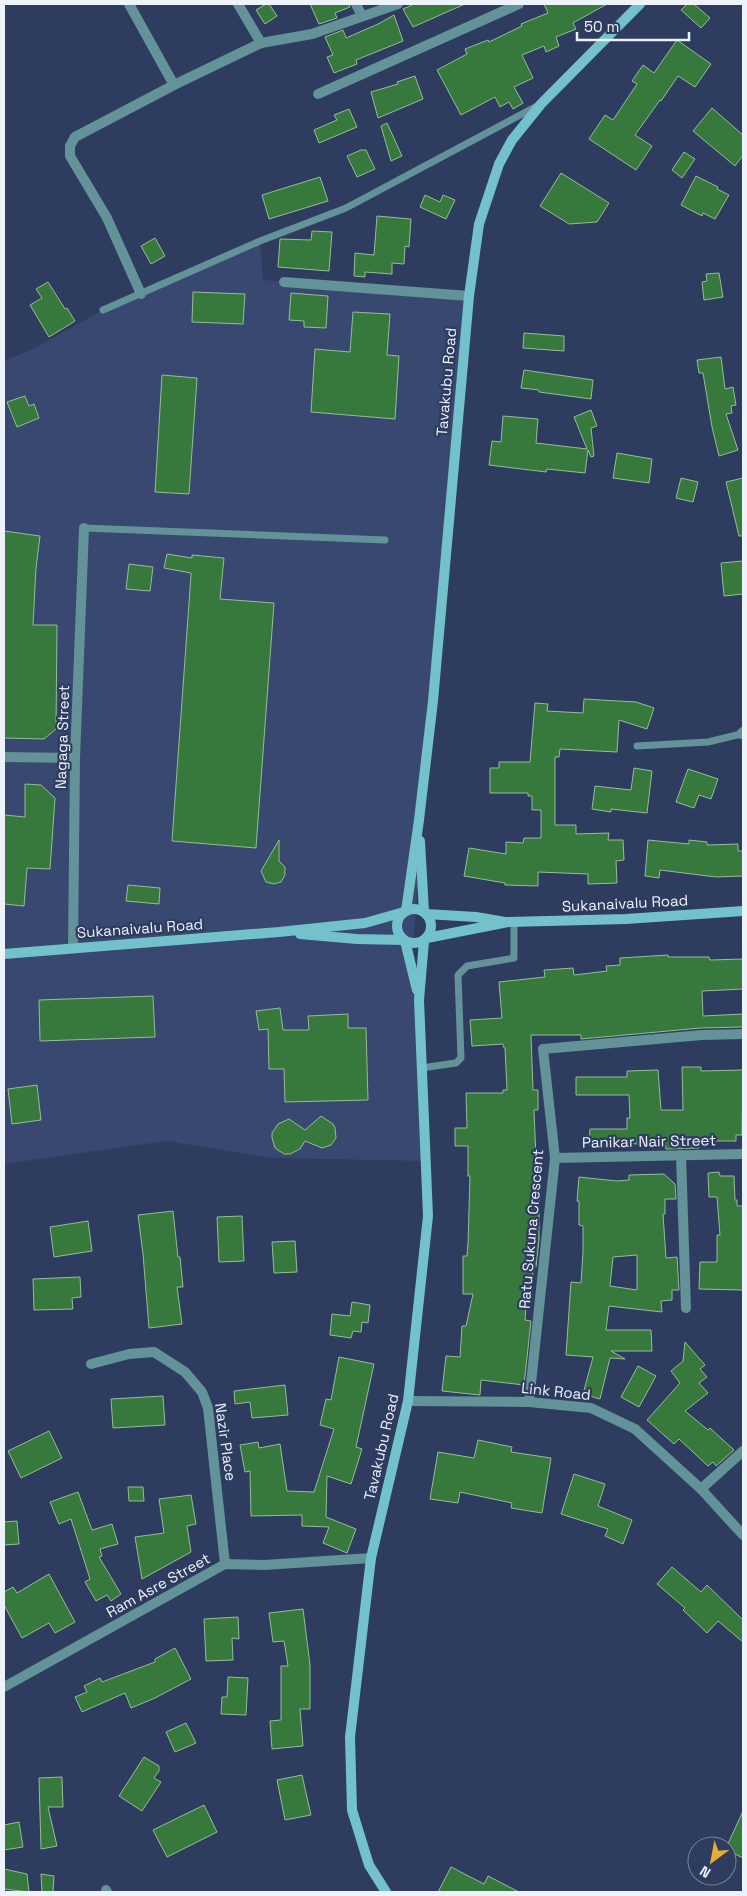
<svg xmlns="http://www.w3.org/2000/svg" width="747" height="1896" font-family="'Space Grotesk',sans-serif">
<style>
.built{fill:#384870}
.building{fill:#37793c;stroke:#98bc98;fill-rule:evenodd}
.lines{fill:none;stroke-linecap:round;stroke-linejoin:round}
.lane{stroke:#639298;stroke-width:7}
.street{stroke:#639298;stroke-width:10}
.secondary{stroke:#73c1ca;stroke-width:10}
.labels{text-anchor:middle;dominant-baseline:central;stroke-width:4.5;stroke-linejoin:round;paint-order:stroke}
.street-label{font-size:15px;fill:#eef2fb;stroke:#2d3c5f}
</style>
<rect width="100%" height="100%" fill="#2d3c5f"/>
<!-- built -->
<polygon class="built" points="260,241 263,280 469,296 413,944 419,1000 426,1161 271,1158 166,1141 4,1164 4,361 31,350 103,310"/>
<!-- building -->
<g class="building">
<polygon points="266,4 269,4 277,16 265,24 256,10"/>
<polygon points="310,4 349,4 350,7 335,13 337,18 319,24"/>
<polygon points="414,4 465,4 413,27 403,9"/>
<polygon points="544,4 607,4 573,23 576,29 556,37 559,46 546,52 544,46 522,55 533,78 514,87 523,103 513,109 509,102 500,107 495,97 461,115 437,70 467,54 465,49 488,40 489,42 522,26 521,24 548,13"/>
<polygon points="687,4 694,4 710,18 701,28 681,10"/>
<polygon points="394,15 403,41 356,60 357,64 334,73 327,57 333,55 325,37 343,30 346,38 378,24"/>
<polygon points="677,40 711,64 695,87 678,76 661,101 660,100 635,135 652,146 636,170 589,139 605,115 613,120 637,84 632,81 643,65 654,73"/>
<polygon points="415,76 423,99 378,118 371,92 398,84 397,82"/>
<polygon points="712,108 743,135 743,155 735,166 693,131"/>
<polygon points="349,109 357,127 319,143 314,130 337,120 334,115"/>
<polygon points="387,123 402,156 391,161 381,126"/>
<polygon points="361,150 366,150 375,169 357,177 347,156"/>
<polygon points="684,152 695,159 682,178 672,170"/>
<polygon points="561,173 609,203 597,222 569,224 540,206"/>
<polygon points="696,176 718,187 717,189 729,195 715,219 703,213 702,216 681,205"/>
<polygon points="320,177 328,201 269,219 262,195"/>
<polygon points="425,195 440,202 443,195 455,200 446,219 420,207"/>
<polygon points="377,216 411,219 409,247 405,246 404,264 392,263 392,274 365,272 365,277 354,276 355,253 374,255"/>
<polygon points="312,231 332,232 329,271 278,267 280,239 311,240"/>
<polygon points="155,238 165,256 151,264 141,246"/>
<polygon points="719,273 723,297 704,300 702,282 707,281 706,274"/>
<polygon points="48,282 65,309 67,308 75,321 49,337 30,305 42,298 36,289"/>
<polygon points="193,292 245,294 243,324 192,322"/>
<polygon points="291,293 328,296 326,328 304,327 304,321 289,320"/>
<polygon points="353,312 390,314 387,355 399,356 395,419 311,412 315,349 350,352"/>
<polygon points="524,333 564,336 564,351 523,348"/>
<polygon points="721,357 725,389 733,387 736,405 731,406 732,413 726,414 738,450 719,456 712,427 703,373 699,373 697,360"/>
<polygon points="524,370 593,380 591,399 539,392 539,390 521,388"/>
<polygon points="162,375 197,378 189,494 155,492"/>
<polygon points="25,396 29,406 34,404 39,418 17,427 7,402"/>
<polygon points="591,410 597,426 591,428 594,456 591,457 588,450 585,473 547,469 546,472 489,465 492,441 501,442 503,416 538,419 536,443 587,449 574,417"/>
<polygon points="617,453 652,459 649,483 613,478"/>
<polygon points="681,478 698,482 693,502 676,498"/>
<polygon points="743,478 743,536 739,536 726,482"/>
<polygon points="4,531 40,536 36,568 33,625 57,625 56,729 44,739 4,738"/>
<polygon points="167,554 192,558 192,555 224,558 220,599 274,603 256,848 172,841 191,575 191,573 164,568"/>
<polygon points="743,561 743,594 724,596 721,563"/>
<polygon points="129,564 153,567 150,591 126,589"/>
<polygon points="584,699 636,702 654,708 647,729 619,720 617,752 560,749 559,757 555,757 555,825 576,825 576,834 609,833 608,840 623,840 624,860 616,861 617,883 588,884 588,874 538,872 538,886 505,885 505,883 464,876 469,848 506,854 506,842 523,843 524,838 541,838 541,810 532,810 532,796 528,796 528,793 490,793 490,768 499,768 499,762 530,762 535,703 548,704 547,711 583,713"/>
<polygon points="634,768 652,771 647,813 611,809 611,812 592,809 595,786 631,790"/>
<polygon points="688,769 718,779 711,799 699,795 694,808 676,802"/>
<polygon points="25,784 41,785 55,798 50,869 27,868 24,906 4,904 4,815 25,817"/>
<polygon points="279,840 279,861 285,867 285,875 281,882 274,884 266,882 261,871"/>
<polygon points="648,840 689,844 689,840 707,842 707,845 738,844 738,851 743,851 743,876 716,877 660,870 659,878 645,876"/>
<polygon points="128,885 160,888 159,904 126,901"/>
<polygon points="668,955 668,957 709,957 710,960 743,959 743,989 702,991 703,1016 743,1014 743,1027 701,1028 581,1039 581,1035 531,1035 533,1090 538,1090 538,1110 534,1110 537,1182 541,1182 539,1201 539,1240 536,1267 533,1267 532,1295 527,1294 525,1320 531,1321 524,1385 481,1380 480,1395 442,1391 446,1356 460,1357 462,1326 466,1326 473,1294 463,1294 463,1256 467,1256 468,1243 470,1176 468,1176 468,1146 455,1146 455,1128 467,1128 466,1093 503,1093 503,1090 507,1090 505,1048 504,1048 503,1044 472,1046 470,1020 502,1018 499,982 545,977 544,970 573,968 574,975 607,971 606,966 620,965 620,958"/>
<polygon points="153,996 155,1037 40,1041 39,1000"/>
<polygon points="280,1008 283,1030 309,1030 308,1016 348,1014 348,1028 366,1028 368,1100 285,1102 284,1069 269,1069 268,1029 259,1030 256,1011"/>
<polygon points="682,1067 701,1067 701,1071 743,1070 742,1135 736,1135 736,1141 699,1141 699,1148 666,1149 665,1145 614,1143 614,1146 589,1145 590,1129 627,1129 627,1118 630,1118 629,1095 576,1095 576,1077 627,1077 627,1071 658,1070 661,1110 683,1110"/>
<polygon points="37,1085 41,1120 12,1124 8,1089"/>
<polygon points="321,1116 333,1124 335,1128 336,1138 331,1145 322,1148 305,1141 300,1149 290,1154 284,1154 275,1148 272,1138 272,1133 278,1124 289,1119 305,1130"/>
<polygon points="719,1172 720,1176 734,1176 735,1200 737,1200 737,1206 743,1206 743,1290 699,1289 700,1262 717,1262 717,1235 720,1235 717,1197 709,1197 708,1173"/>
<path d="M664,1174L675,1184L676,1199H665V1214H663L666,1258L677,1257L679,1290H672V1300L661,1301L662,1312L609,1306L606,1330H651L652,1351H611L625,1359L610,1358L600,1399L583,1394L593,1357L566,1355L571,1282L581,1283L583,1252V1226L579,1225V1201H577L579,1177L617,1181L629,1180V1175ZM637,1255V1290L610,1286L613,1257Z"/>
<polygon points="173,1211 178,1257 180,1257 183,1287 177,1287 182,1324 149,1328 143,1254 138,1215"/>
<polygon points="242,1216 244,1261 219,1262 217,1217"/>
<polygon points="88,1221 92,1251 54,1257 50,1227"/>
<polygon points="295,1241 297,1272 274,1273 272,1242"/>
<polygon points="80,1277 81,1297 72,1298 73,1309 34,1310 33,1279"/>
<polygon points="352,1302 370,1305 368,1323 362,1322 361,1332 353,1331 351,1338 330,1335 332,1314 350,1316"/>
<polygon points="685,1342 705,1365 700,1369 707,1377 699,1383 708,1393 685,1411 708,1430 710,1428 734,1450 716,1466 713,1462 708,1466 679,1439 674,1444 647,1420 680,1383 671,1371 683,1361"/>
<polygon points="339,1357 374,1364 356,1447 362,1449 351,1484 327,1476 326,1517 356,1529 347,1553 323,1543 329,1527 302,1526 302,1515 251,1516 250,1471 245,1472 240,1445 258,1442 259,1448 280,1444 287,1491 314,1492 334,1429 320,1425 326,1399 331,1400"/>
<polygon points="638,1366 656,1376 639,1407 621,1397"/>
<polygon points="285,1385 288,1415 252,1418 250,1402 235,1404 234,1391"/>
<polygon points="163,1396 165,1425 113,1428 111,1399"/>
<polygon points="49,1431 62,1458 21,1478 8,1451"/>
<polygon points="478,1440 512,1447 511,1452 551,1458 542,1513 511,1508 512,1503 460,1492 458,1503 430,1499 438,1452 474,1458"/>
<polygon points="574,1474 605,1484 598,1506 632,1520 623,1544 605,1536 608,1529 561,1514"/>
<polygon points="128,1487 143,1487 144,1501 129,1501"/>
<polygon points="78,1492 92,1530 112,1524 118,1544 100,1549 102,1556 99,1557 121,1594 111,1601 107,1595 96,1601 85,1582 90,1579 71,1519 59,1524 50,1502"/>
<polygon points="191,1495 196,1524 187,1526 191,1552 142,1579 135,1537 164,1533 159,1499"/>
<polygon points="17,1521 19,1544 4,1545 4,1522"/>
<polygon points="672,1567 701,1592 707,1585 743,1620 743,1642 718,1621 707,1633 683,1610 685,1608 657,1584"/>
<polygon points="49,1574 75,1622 55,1633 49,1623 22,1638 4,1605 4,1592 13,1587 17,1593"/>
<polygon points="303,1609 310,1665 310,1709 300,1709 303,1746 272,1749 270,1721 281,1720 281,1666 288,1666 284,1641 273,1642 269,1613"/>
<polygon points="238,1617 239,1639 232,1638 233,1660 206,1661 204,1619"/>
<polygon points="175,1648 191,1679 155,1698 131,1708 125,1693 82,1712 75,1697 87,1692 84,1686 100,1678 102,1682 155,1662 155,1659"/>
<polygon points="228,1677 248,1678 246,1715 221,1714 222,1697 227,1697"/>
<polygon points="186,1723 196,1743 175,1752 166,1732"/>
<polygon points="144,1757 159,1766 159,1771 154,1778 161,1782 142,1811 119,1796"/>
<polygon points="302,1775 311,1815 285,1820 277,1780"/>
<polygon points="62,1777 63,1807 48,1807 57,1846 41,1849 39,1778"/>
<polygon points="204,1805 217,1832 167,1857 153,1830"/>
<polygon points="743,1811 743,1858 727,1850 727,1846"/>
<polygon points="19,1822 23,1847 4,1850 4,1825"/>
<polygon points="451,1867 484,1884 488,1876 519,1892 438,1892"/>
<polygon points="4,1869 27,1874 29,1892 4,1889"/>
<polygon points="41,1874 54,1876 53,1892 42,1892"/>
</g>
<g class="lines">
<!-- lane -->
<g class="lane">
<polyline points="103,310 260,241 346,208 537,106"/>
<polyline points="84,528 385,540"/>
<polyline points="637,746 708,742 741,734"/>
<polyline points="421,1068 456,1063 461,1058 458,975 467,966 514,958 514,922"/>
</g>
<!-- street -->
<g class="street">
<polyline points="129,4 174,85"/>
<polyline points="238,4 261,43"/>
<polyline points="356,4 362,16"/>
<polyline points="318,94 519,4"/>
<polyline points="284,282 469,296"/>
<polyline points="141,294 107,218 70,156 70,146 75,137 174,85 261,43 312,34 398,4"/>
<polyline points="741,734 743,732"/>
<polyline points="4,757 75,758"/>
<polyline points="73,948 75,758 84,528"/>
<polyline points="681,1155 686,1308"/>
<polyline points="555,1158 743,1154"/>
<polyline points="91,1364 129,1354 154,1352 185,1372 202,1392 208,1408 225,1564"/>
<polyline points="408,1401 529,1402 591,1408 635,1429 701,1489 743,1535"/>
<polyline points="529,1402 555,1158 543,1049 702,1035 743,1034"/>
<polyline points="701,1489 743,1451"/>
<polyline points="4,1687 225,1564 264,1565 371,1558"/>
<polyline points="106,1890 107,1892"/>
</g>
<!-- secondary -->
<g class="secondary">
<polyline points="420,841 424,912"/>
<circle cx="414" cy="926" r="17"/>
<polyline points="406,911 419,820 433,701 469,296 479,224 499,164 512,140 541,104 640,4"/>
<polyline points="426,914 476,917 505,922"/>
<polyline points="300,934 357,939 404,940"/>
<polyline points="427,938 508,922 626,919 743,911"/>
<polyline points="405,941 417,990"/>
<polyline points="4,954 279,932 365,923 404,912"/>
<polyline points="386,1892 369,1865 352,1810 350,1737 371,1558 408,1401 428,1216 419,1000 424,941"/>
</g>
</g>
<g class="labels">
<!-- street labels -->
<g class="street-label">
<text transform="translate(446 382) rotate(-85)">Tavakubu Road</text>
<text transform="translate(62 737) rotate(-88)">Nagaga Street</text>
<text transform="translate(625 903) rotate(-3)">Sukanaivalu Road</text>
<text transform="translate(140 928) rotate(-4)">Sukanaivalu Road</text>
<text transform="translate(649 1141) rotate(-1)">Panikar Nair Street</text>
<text transform="translate(531 1229) rotate(-85)">Ratu Sukuna Crescent</text>
<text transform="translate(556 1391) rotate(6)">Link Road</text>
<text transform="translate(226 1442) rotate(82)">Nazir Place</text>
<text transform="translate(381 1447) rotate(-77)">Tavakubu Road</text>
<text transform="translate(158 1585) rotate(-29)">Ram Asre Street</text>
</g>
</g>
<!-- border -->
<rect width="747" height="1896" fill="none" stroke="#eef2fb" stroke-width="10"/>
<!-- north arrow -->
<g transform="translate(712 1861) rotate(212)"><circle r="24" fill="#2d3c5f" stroke="#7a859d"/>
<path d="M0-4L9 19L0 12L-9 19Z" fill="#e1af34"/>
<text y="-8" font-size="14" font-weight="bold" text-anchor="middle" fill="#eef2fb">N</text>
</g>
<!-- scale -->
<path d="M577 32v8h112v-8" fill="none" stroke="#eef2fb" stroke-width="2.5"/>
<text x="584" y="32" font-size="15" fill="#eef2fb" stroke="#2d3c5f" stroke-width="4" paint-order="stroke">50 m</text>
</svg>
